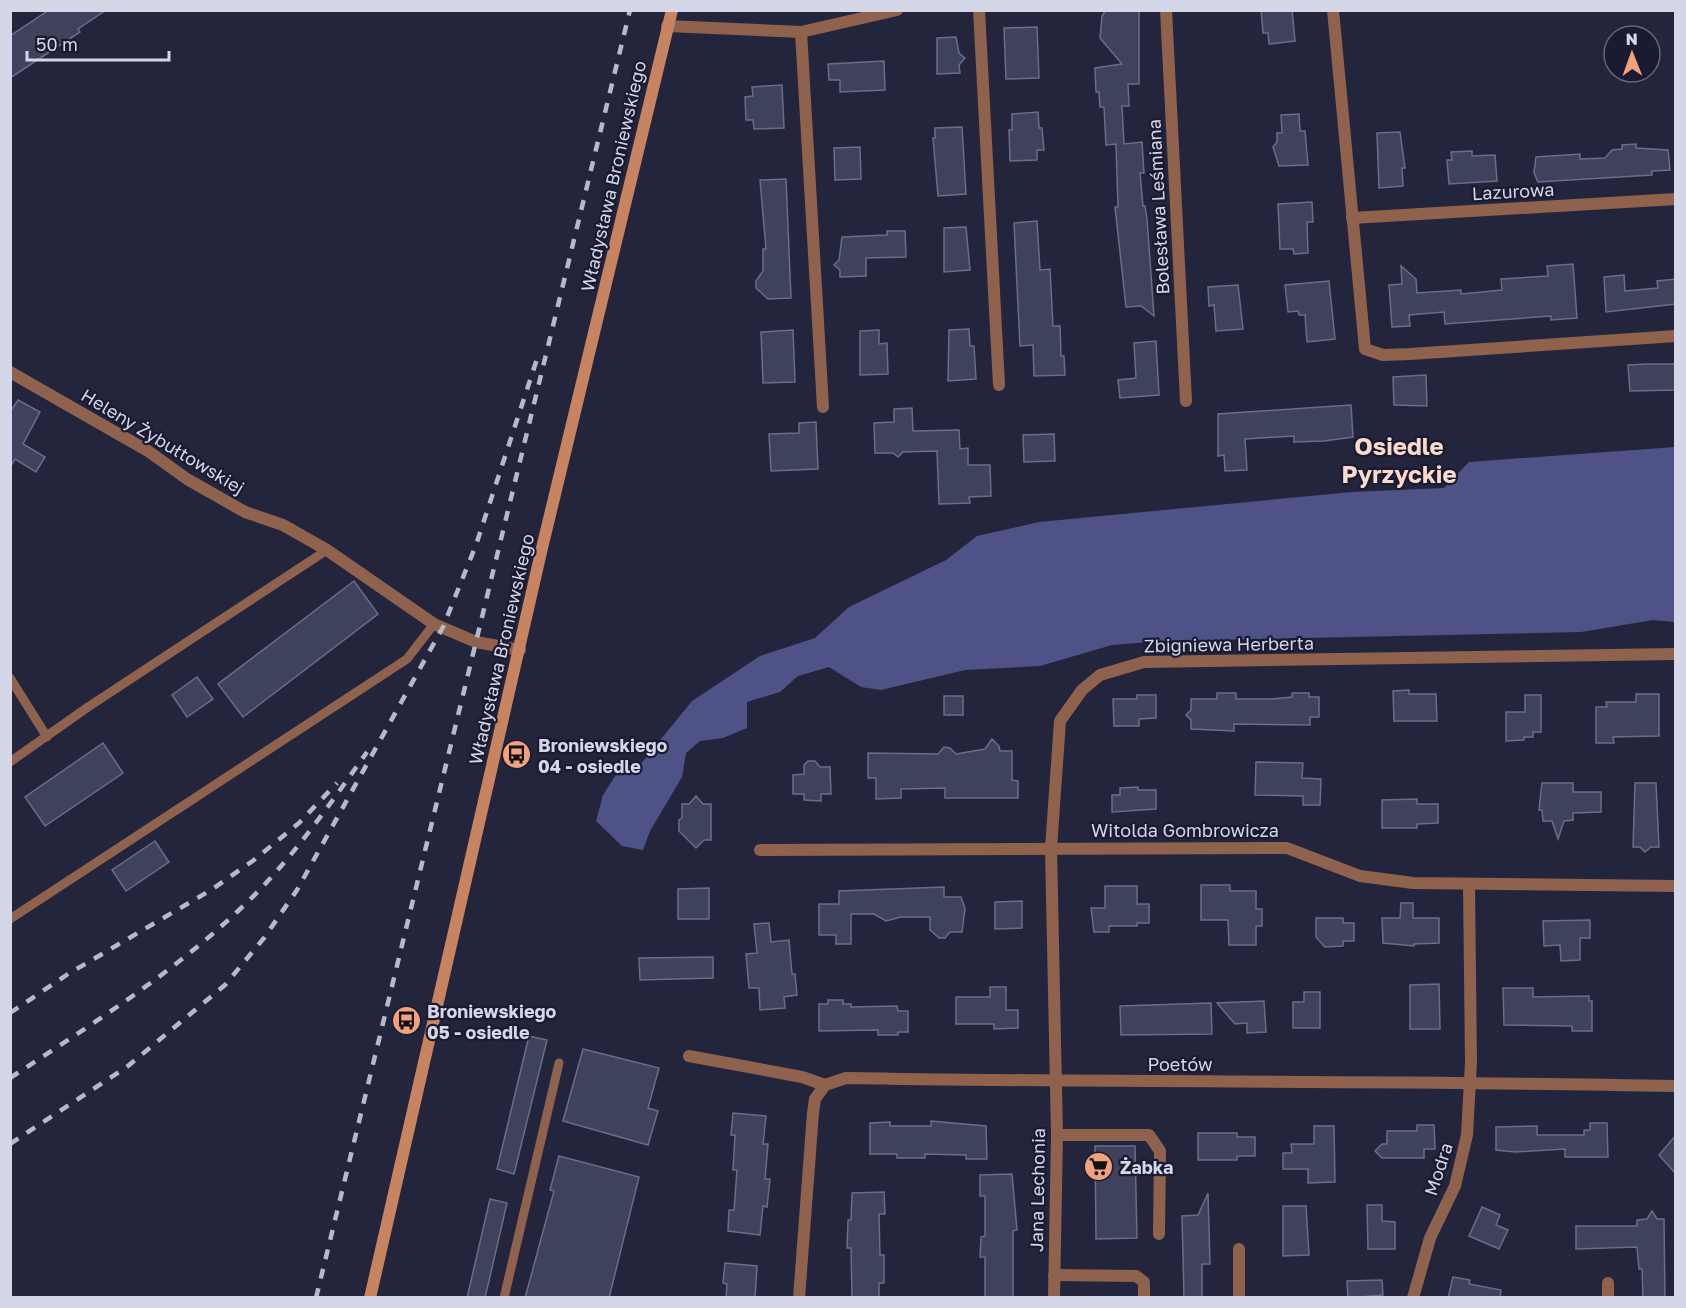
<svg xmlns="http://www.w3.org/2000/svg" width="1686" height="1308" font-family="'Golos Text',sans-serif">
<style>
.forest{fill:#4f5287}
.building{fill:#3f425c;stroke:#6a6d8a;stroke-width:1.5}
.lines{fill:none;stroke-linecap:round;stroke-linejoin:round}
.service{stroke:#8e624d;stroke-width:9}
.minor{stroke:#8e624d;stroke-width:12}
.secondary{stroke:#c88360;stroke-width:12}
.rail{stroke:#b6b9ca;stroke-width:4.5;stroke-dasharray:10 10;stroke-linecap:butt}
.labels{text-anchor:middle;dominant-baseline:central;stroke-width:4.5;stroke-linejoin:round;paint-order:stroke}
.street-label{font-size:18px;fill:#d4d7e7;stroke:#1a1b32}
.poi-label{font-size:18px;font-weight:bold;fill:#d4d7e7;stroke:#1a1b32;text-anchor:start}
.district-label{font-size:24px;font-weight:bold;fill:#f9dacb;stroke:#1a1b32}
</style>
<rect width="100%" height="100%" fill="#23253d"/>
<!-- forest -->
<polygon class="forest" points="1675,447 1675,622 1653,620 1581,632 1162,641 1112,645 1040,666 965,670 881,690 861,687 829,667 798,676 780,692 747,702 747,728 723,738 700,741 686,753 682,777 650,831 643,850 622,846 596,821 603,795 621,767 636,770 692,701 760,656 815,638 849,607 946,560 977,536 1039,522 1352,492 1444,488 1469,462"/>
<!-- building -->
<g class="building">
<polygon points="49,10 106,10 78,29 80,32 10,78 10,36"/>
<polygon points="1106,10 1139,10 1139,84 1128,84 1129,106 1122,106 1124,144 1142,142 1144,173 1140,173 1143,206 1145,206 1147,219 1154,316 1141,306 1126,307 1115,207 1118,207 1116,144 1106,145 1104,107 1100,107 1099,92 1096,92 1095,68 1122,64 1100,38 1102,16"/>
<polygon points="1261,10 1292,10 1295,41 1269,44 1268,33 1263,33"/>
<polygon points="1037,27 1039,78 1006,79 1004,28"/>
<polygon points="956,37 959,53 965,58 959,65 960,73 937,74 937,38"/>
<polygon points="884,61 885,90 840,92 840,80 829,80 828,64"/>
<polygon points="782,85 784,128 754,129 753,120 746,120 745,97 753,96 752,87"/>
<polygon points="1038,112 1039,128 1042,128 1044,150 1037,150 1037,160 1010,161 1009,130 1012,130 1012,114"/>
<polygon points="1299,114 1300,131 1305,131 1308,165 1279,166 1273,147 1277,142 1277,133 1282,133 1281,115"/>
<polygon points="962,127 966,194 938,196 933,138 935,138 935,128"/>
<polygon points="1400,132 1405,168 1402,168 1403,186 1379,188 1377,133"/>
<polygon points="1636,144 1636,148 1668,150 1670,170 1652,171 1652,175 1538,182 1534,173 1536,157 1580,154 1580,159 1605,158 1612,150 1622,149 1622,145"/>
<polygon points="860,147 861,179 835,180 834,148"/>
<polygon points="1472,151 1472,156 1495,155 1497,181 1449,184 1447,160 1452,160 1451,152"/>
<polygon points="786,179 791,298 768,299 756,288 756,281 763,271 763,249 766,249 760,180"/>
<polygon points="1312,202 1313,222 1307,222 1308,253 1294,254 1293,249 1280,249 1278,204"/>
<polygon points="1037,221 1040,270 1050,269 1053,326 1060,326 1061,356 1064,356 1065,375 1034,376 1033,345 1020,346 1014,223"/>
<polygon points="966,227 970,270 944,272 944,228"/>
<polygon points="887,231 905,231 906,257 866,258 866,276 840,277 840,270 834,265 839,260 842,237 887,235"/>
<polygon points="1573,264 1577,318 1551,320 1551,316 1445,324 1444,312 1409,315 1410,326 1392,327 1389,285 1402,284 1401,266 1416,279 1417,293 1461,290 1461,294 1502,290 1501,279 1548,276 1547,266"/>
<polygon points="1624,275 1625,291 1658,288 1657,281 1676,279 1676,304 1606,312 1604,277"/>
<polygon points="1329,281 1335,339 1307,342 1305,315 1299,315 1298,311 1288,312 1285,285"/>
<polygon points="1238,285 1243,329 1216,331 1214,305 1209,306 1208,287"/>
<polygon points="969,329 970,346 974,346 976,379 948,381 949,330"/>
<polygon points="793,330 795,382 763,383 761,332"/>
<polygon points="879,330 879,344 887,343 888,374 860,375 860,331"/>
<polygon points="1156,341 1159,395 1120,398 1118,380 1136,378 1134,343"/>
<polygon points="1647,364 1676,364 1676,390 1630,391 1628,365"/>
<polygon points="1426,375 1427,406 1394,405 1393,377"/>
<polygon points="18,400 40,412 23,444 45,457 36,472 15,459 10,468 10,412"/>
<polygon points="1351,405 1353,437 1324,441 1294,442 1294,436 1245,439 1247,470 1225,471 1224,455 1218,456 1218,414"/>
<polygon points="912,408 913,431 959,430 960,449 968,448 968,465 990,465 991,496 969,497 970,503 939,504 937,451 903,452 898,457 893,453 875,453 874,423 894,422 894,409"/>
<polygon points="816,422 818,469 771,471 769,434 799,433 799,423"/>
<polygon points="1054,434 1055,461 1024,462 1023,435"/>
<polygon points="354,581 378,614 243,717 218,684"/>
<polygon points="197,677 213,699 187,717 172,695"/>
<polygon points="1409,690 1409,694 1436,694 1437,721 1394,721 1393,691"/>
<polygon points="1217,693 1236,693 1236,699 1271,699 1292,697 1292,693 1309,693 1309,697 1319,697 1319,717 1310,717 1310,725 1234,724 1234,731 1191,729 1191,720 1186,715 1191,710 1191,699 1217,699"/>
<polygon points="1636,694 1659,694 1659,736 1613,737 1614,743 1596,743 1596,707 1607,707 1606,702 1636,702"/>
<polygon points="1137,695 1156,695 1156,718 1139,719 1139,726 1114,726 1113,699 1137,699"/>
<polygon points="1525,695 1541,695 1541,732 1533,732 1533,737 1524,737 1524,740 1506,741 1506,712 1525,712"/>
<rect x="944" y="696" width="19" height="19"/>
<polygon points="992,739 999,746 1000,751 1012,751 1012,780 1018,781 1018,798 945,798 945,788 901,789 901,798 876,799 876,778 868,778 868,753 938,754 944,747 950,748 956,754 985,749"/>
<polygon points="103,743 123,773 45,826 25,797"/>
<polygon points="808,761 815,761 820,767 830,767 831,794 821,794 821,801 804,800 804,794 793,794 793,775 804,774 804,765"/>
<polygon points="1256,762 1303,763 1302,778 1321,779 1320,805 1303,805 1303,796 1255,795"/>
<polygon points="1542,783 1573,783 1573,792 1601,792 1601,812 1573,813 1573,820 1564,821 1558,839 1552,821 1543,821 1542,810 1539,810"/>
<polygon points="1635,783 1656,783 1659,847 1651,847 1645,852 1640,847 1633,847"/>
<polygon points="1138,787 1138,790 1156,790 1156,809 1112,812 1112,795 1120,795 1120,788"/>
<polygon points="696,796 703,804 711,804 711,840 704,840 696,848 679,831 679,820 682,818 682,804 689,804"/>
<polygon points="1417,799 1417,804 1438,804 1438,823 1417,824 1417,828 1382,828 1382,800"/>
<polygon points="155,841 169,862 126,891 112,870"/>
<polygon points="1201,885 1230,885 1230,891 1256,891 1256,909 1262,909 1262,926 1256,926 1256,945 1229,945 1228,920 1201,920"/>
<polygon points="1105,886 1137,886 1137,904 1149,904 1149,923 1137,923 1137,926 1109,926 1109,932 1094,932 1091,908 1105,908"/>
<polygon points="944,887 944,897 961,897 965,909 962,932 950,932 945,938 939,938 930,930 930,917 901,917 886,921 874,914 851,914 851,944 836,944 836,935 819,935 819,904 839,904 839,891"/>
<polygon points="709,888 709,919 678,919 678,889"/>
<polygon points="1022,901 1022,928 995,929 995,902"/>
<polygon points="1401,903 1413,903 1413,918 1439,918 1439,943 1414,944 1414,946 1383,943 1382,918 1400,918"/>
<polygon points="1316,918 1343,918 1343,923 1354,923 1354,941 1343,941 1343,946 1325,947 1316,937"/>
<polygon points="1590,920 1590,938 1580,938 1580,960 1561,961 1560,945 1544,946 1543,921"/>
<polygon points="769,923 771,942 789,940 792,974 795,974 797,995 784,997 785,1008 760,1010 759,988 749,988 746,954 757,953 754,924"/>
<polygon points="713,957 713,978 640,980 639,958"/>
<polygon points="1439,984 1440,1029 1410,1029 1410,985"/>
<polygon points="990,987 1006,987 1006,1010 1018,1010 1018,1028 994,1029 994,1024 956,1024 956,997 990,997"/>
<polygon points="1503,988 1533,988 1533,997 1589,996 1589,1001 1592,1001 1592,1031 1572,1031 1572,1026 1504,1025"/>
<polygon points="1304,992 1320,992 1320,1028 1293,1028 1293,1002 1304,1002"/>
<polygon points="828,1000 843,1000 843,1004 851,1004 851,1007 897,1006 898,1011 908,1011 908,1032 898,1032 898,1035 878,1035 878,1030 819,1031 819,1004 828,1004"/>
<polygon points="1264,1001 1266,1032 1247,1033 1247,1023 1235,1024 1217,1003"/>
<polygon points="1211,1003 1212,1034 1121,1035 1120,1006"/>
<polygon points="529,1036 547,1040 514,1174 497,1169"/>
<polygon points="583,1049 659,1068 648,1108 658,1111 648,1145 563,1121"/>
<polygon points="733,1113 766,1116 763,1144 768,1144 765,1179 770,1179 767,1207 763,1206 760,1235 728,1231 729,1210 734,1210 737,1170 733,1170 735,1135 731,1135"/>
<polygon points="931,1121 986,1126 987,1159 966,1159 966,1155 925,1154 925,1158 897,1158 897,1154 870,1154 870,1123 890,1122 890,1126 931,1126"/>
<polygon points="1590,1123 1607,1123 1608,1157 1565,1157 1565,1149 1515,1152 1496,1150 1496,1127 1537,1126 1537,1135 1584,1135 1584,1130 1590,1130"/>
<polygon points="1417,1125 1434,1125 1435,1149 1424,1149 1424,1158 1382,1158 1375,1151 1382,1144 1387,1144 1387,1131 1417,1131"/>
<polygon points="1314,1126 1334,1126 1335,1182 1308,1183 1308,1169 1283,1169 1283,1153 1292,1153 1291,1144 1314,1144"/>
<polygon points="1198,1133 1237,1133 1237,1137 1255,1137 1255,1156 1237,1156 1237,1160 1198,1160"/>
<polygon points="1676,1135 1676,1174 1659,1155"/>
<polygon points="1095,1146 1135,1146 1137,1238 1096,1239"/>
<polygon points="559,1156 639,1177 609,1298 525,1298 554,1191 550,1190"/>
<polygon points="1012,1174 1017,1230 1013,1231 1013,1298 985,1298 985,1257 980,1257 981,1237 985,1236 985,1196 980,1196 980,1175"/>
<polygon points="884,1192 885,1214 879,1214 880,1255 884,1255 884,1283 879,1283 879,1298 852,1298 851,1248 847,1248 848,1220 851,1220 852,1193"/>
<polygon points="1208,1193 1210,1264 1202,1264 1202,1298 1184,1298 1182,1216 1198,1215"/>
<polygon points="490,1199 507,1203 485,1298 467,1298"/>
<polygon points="1367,1205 1382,1205 1382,1221 1395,1222 1395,1249 1368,1249"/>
<polygon points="1283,1206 1306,1206 1309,1255 1283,1256"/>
<polygon points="1482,1207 1500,1215 1496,1225 1508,1230 1499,1249 1469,1236"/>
<polygon points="1652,1211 1657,1219 1664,1219 1665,1298 1643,1298 1642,1269 1639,1269 1637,1247 1576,1249 1576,1226 1637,1226 1637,1220 1647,1219"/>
<polygon points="725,1263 757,1266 755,1298 726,1298 727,1284 723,1283"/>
<polygon points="1453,1277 1470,1280 1469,1284 1501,1290 1500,1298 1448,1298"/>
<polygon points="1382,1280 1383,1295 1348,1298 1347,1281"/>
</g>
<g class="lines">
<!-- service -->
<g class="service">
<polyline points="10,678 47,737"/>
<polyline points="10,762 88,707 327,550"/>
<polyline points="10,919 407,659 434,624"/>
<polyline points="504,1298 559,1063"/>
</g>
<!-- minor -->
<g class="minor">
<polyline points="979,10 999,385"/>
<polyline points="1166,10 1186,401"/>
<polyline points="1333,10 1365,349 1383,355 1410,354 1676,336"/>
<polyline points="667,26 801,32 897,10"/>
<polyline points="801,32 823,407"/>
<polyline points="1352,218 1676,199"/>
<polyline points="10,372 148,451 187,479 245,512 283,525 327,550 434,624 476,642 520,650"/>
<polyline points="760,850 1287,848 1360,876 1413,883 1676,886"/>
<path d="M689,1056L802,1077L825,1085L846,1078C1122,1083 1399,1080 1676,1086"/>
<polyline points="1057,1135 1149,1135 1160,1151 1159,1234"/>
<polyline points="1239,1249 1239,1298"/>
<polyline points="1054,1275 1136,1276 1144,1282 1144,1298"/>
<polyline points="1608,1283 1608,1298"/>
<polyline points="799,1298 813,1113 815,1099 825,1085"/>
<polyline points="1054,1298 1057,1135 1051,848 1060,721 1082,690 1100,675 1144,662 1676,654"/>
<polyline points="1413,1298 1430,1238 1455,1186 1467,1135 1471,1062 1469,885"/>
</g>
<!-- secondary -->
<polyline class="secondary" points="370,1298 542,548 672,10"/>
<!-- rail -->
<g class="rail">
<polyline points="10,1013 68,974 211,890 254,860 299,823 337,783"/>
<path d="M10,1078C89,1026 169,976 238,911C288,865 328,807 367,752"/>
<polyline points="10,1144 128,1066 225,985 264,938 297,890 443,627 476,545 537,359"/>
<polyline points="316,1298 630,10"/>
</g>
</g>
<!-- icons -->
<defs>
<symbol id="bus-disc" viewBox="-11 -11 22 22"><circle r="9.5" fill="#f1a27b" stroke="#1a1b32"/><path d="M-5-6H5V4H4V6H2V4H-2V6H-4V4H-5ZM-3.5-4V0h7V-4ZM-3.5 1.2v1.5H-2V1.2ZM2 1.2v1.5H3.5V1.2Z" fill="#111"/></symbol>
<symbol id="supermarket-disc" viewBox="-11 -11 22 22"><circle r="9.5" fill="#f1a27b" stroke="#1a1b32"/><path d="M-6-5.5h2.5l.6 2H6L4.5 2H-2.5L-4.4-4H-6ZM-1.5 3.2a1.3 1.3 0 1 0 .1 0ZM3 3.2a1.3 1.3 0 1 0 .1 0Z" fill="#111"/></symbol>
</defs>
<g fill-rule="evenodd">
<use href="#bus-disc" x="500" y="738" width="33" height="33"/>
<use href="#bus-disc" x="390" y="1004" width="33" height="33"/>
<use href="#supermarket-disc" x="1082" y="1150" width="33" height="33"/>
</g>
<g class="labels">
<!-- street labels -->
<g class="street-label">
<text transform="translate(613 176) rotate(-77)">Władysława Broniewskiego</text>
<text transform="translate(1513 191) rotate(-3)">Lazurowa</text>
<text transform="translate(1158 207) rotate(-93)">Bolesława Leśmiana</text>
<text transform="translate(163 441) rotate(31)">Heleny Żybułtowskiej</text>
<text transform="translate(1229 644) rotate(-1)">Zbigniewa Herberta</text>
<text transform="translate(501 649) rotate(-77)">Władysława Broniewskiego</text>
<text x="1185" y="830">Witolda Gombrowicza</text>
<text x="1180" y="1064">Poetów</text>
<text transform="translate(1438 1169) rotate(-72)">Modra</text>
<text transform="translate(1037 1190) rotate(-89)">Jana Lechonia</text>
</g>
<!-- poi labels -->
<g class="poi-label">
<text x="538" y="745">Broniewskiego<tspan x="538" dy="21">04 - osiedle</tspan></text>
<text x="427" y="1011">Broniewskiego<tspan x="427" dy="21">05 - osiedle</tspan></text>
<text x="1120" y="1167">Żabka</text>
</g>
<!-- district labels -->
<g class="district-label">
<text x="1399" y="445">Osiedle<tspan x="1399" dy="28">Pyrzyckie</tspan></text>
</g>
</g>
<!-- border -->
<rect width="1686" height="1308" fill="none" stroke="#d4d7e7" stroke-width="24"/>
<!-- north arrow -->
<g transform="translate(1632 54) rotate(359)"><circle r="28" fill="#1a1b32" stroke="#64667a" stroke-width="1.5"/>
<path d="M0-4.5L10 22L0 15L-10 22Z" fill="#f1a27b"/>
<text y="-9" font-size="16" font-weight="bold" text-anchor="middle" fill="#d4d7e7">N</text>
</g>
<!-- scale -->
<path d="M27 51v9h142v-9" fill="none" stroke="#d4d7e7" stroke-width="3"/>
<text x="36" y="51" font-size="18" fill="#d4d7e7" stroke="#1a1b32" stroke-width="4.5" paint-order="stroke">50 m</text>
</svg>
